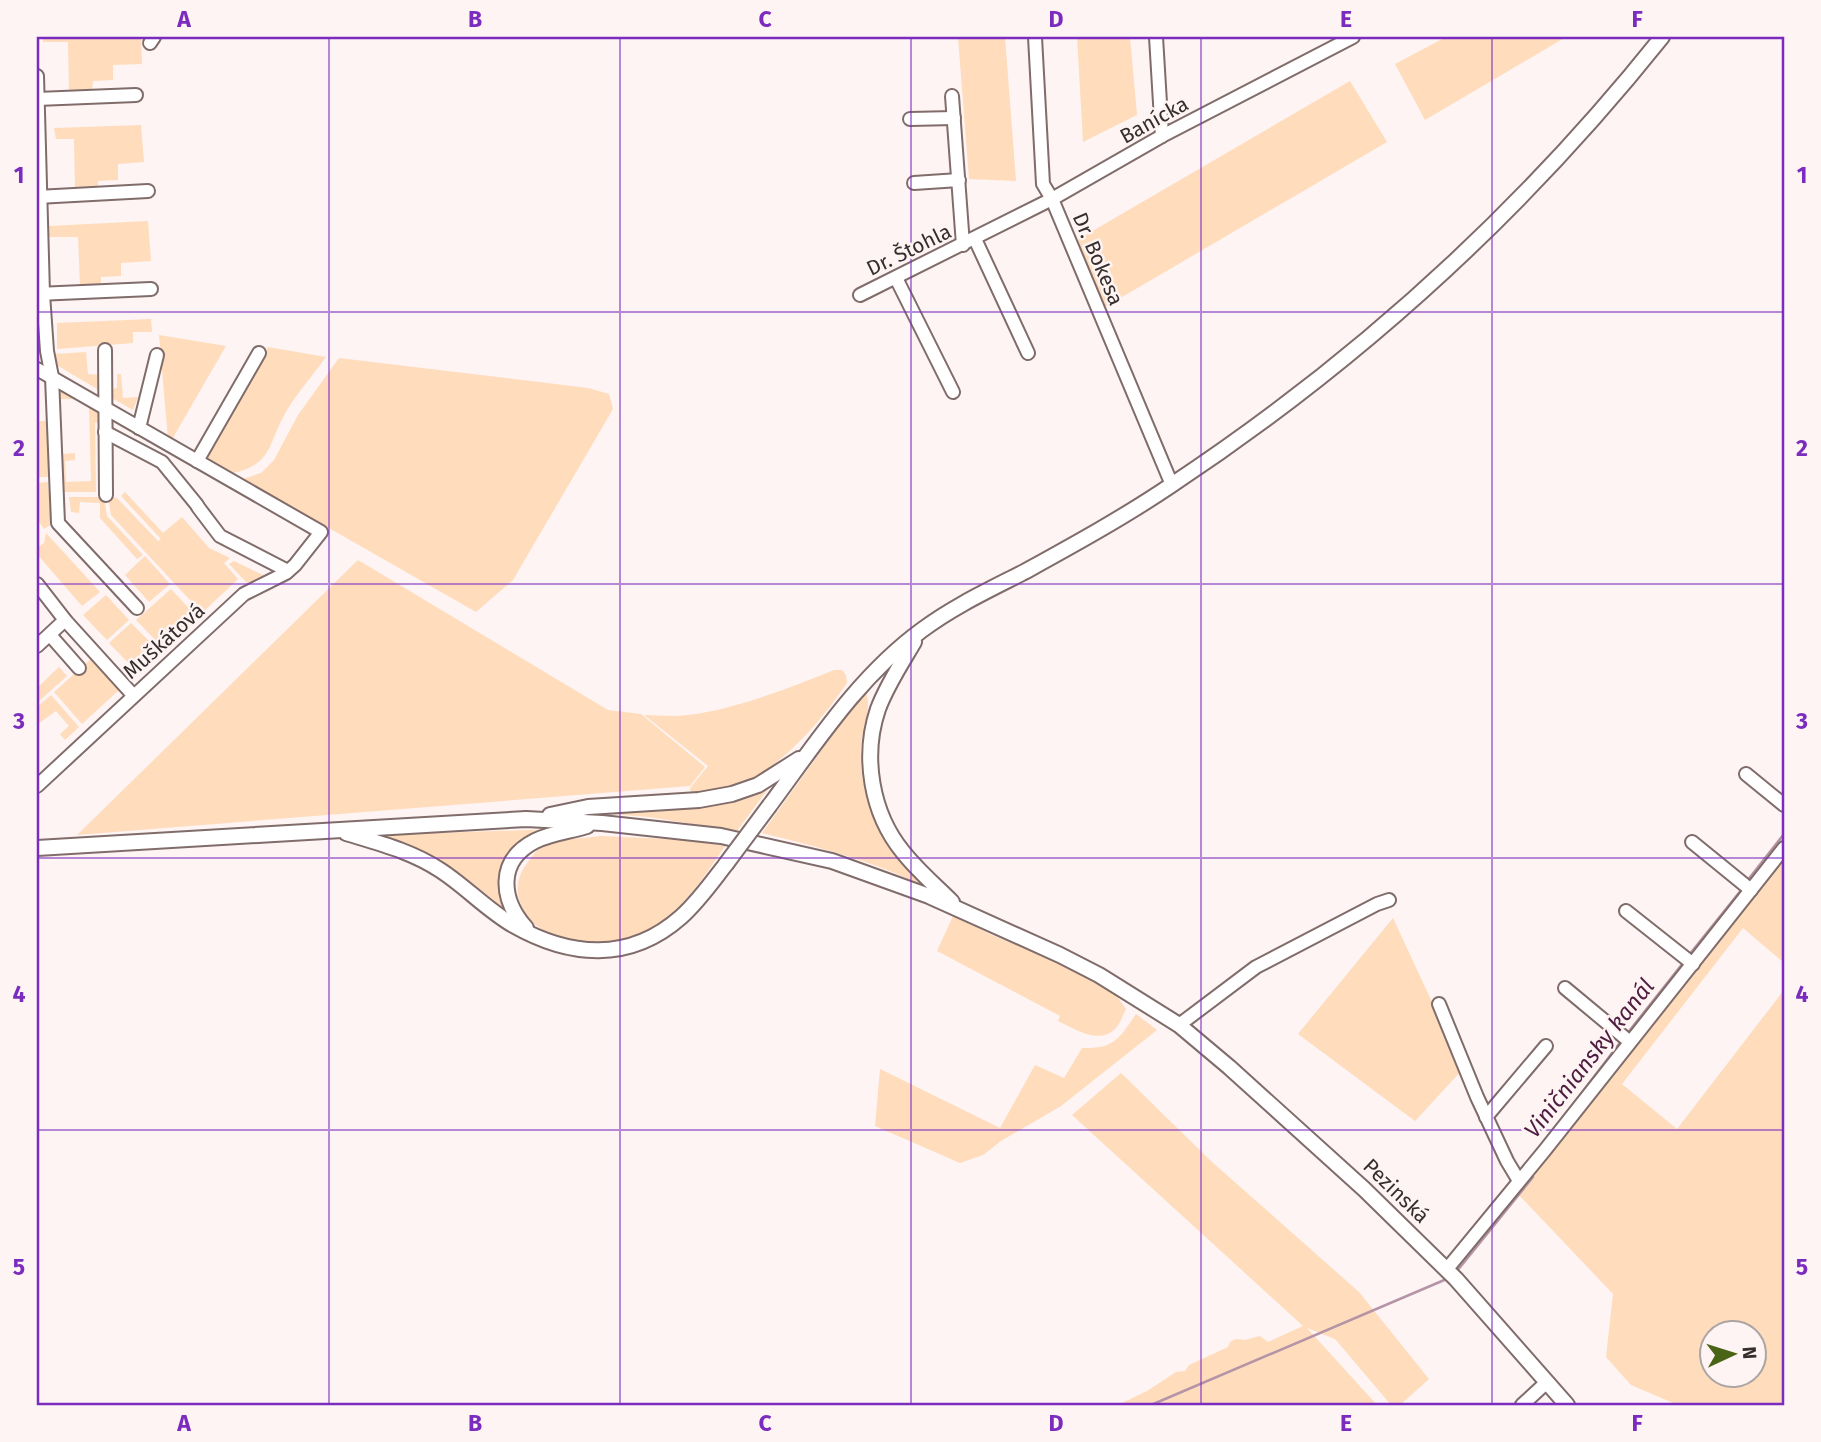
<svg xmlns="http://www.w3.org/2000/svg" width="1821" height="1442" font-family="'Fira Sans',sans-serif">
<style>
.green{fill:#ffdcbc;fill-rule:evenodd}
.lines{fill:none;stroke-linecap:round;stroke-linejoin:round}
.stream{stroke:#b494a6;stroke-width:2.5}
.minor-casing{stroke:#806c6a;stroke-width:16}
.major-casing{stroke:#806c6a;stroke-width:18}
.minor{stroke:#fff;stroke-width:12}
.major{stroke:#fff;stroke-width:14}
.major-bridge-casing{stroke:#806c6a;stroke-width:18;stroke-linecap:butt}
.major-bridge{stroke:#fff;stroke-width:14}
.grid{fill:none;stroke:#7b2cbf;stroke-width:2;stroke-opacity:0.55}
.labels{text-anchor:middle;dominant-baseline:central;stroke-width:5;stroke-linejoin:round;paint-order:stroke}
.street-label{font-size:21px;fill:#362e2d;stroke:#fdf4f3}
.water-label{font-size:23px;font-style:italic;fill:#4f1d40;stroke:#fdf4f3}
.neatline{fill:none;stroke:#7b2cbf;stroke-width:2.5}
.grid-label{font-size:23px;text-anchor:middle;font-weight:bold;fill:#7b2cbf}
</style>
<rect width="100%" height="100%" fill="#fdf4f3"/>
<!-- green -->
<g class="green">
<polygon points="43,37 141,37 142,64 113,65 113,80 93,81 92,90 69,92 68,42 43,42"/>
<polygon points="958,37 1005,37 1016,181 969,179"/>
<polygon points="1077,37 1130,37 1137,115 1083,142"/>
<polygon points="1446,37 1566,37 1425,120 1395,64"/>
<polygon points="1350,81 1387,142 1105,307 1077,240"/>
<polygon points="141,125 144,162 118,164 118,180 98,181 98,188 75,189 74,139 56,139 54,128"/>
<polygon points="148,221 151,261 121,263 121,276 101,277 101,284 80,285 78,237 49,237 49,226"/>
<polygon points="151,319 152,332 133,332 133,343 57,349 57,323"/>
<polygon points="159,335 226,346 171,441 168,439"/>
<path d="M268,347L326,357C313,375 298,392 287,410C266,445 275,465 228,474L205,459Z"/>
<polygon points="86,352 88,374 103,375 102,392 55,364 54,354"/>
<polygon points="339,358 588,388 609,394 613,409 513,580 476,612 243,479 261,473 274,460 298,415"/>
<polygon points="117,374 121,374 123,398 138,397 133,410 110,397 111,389 117,388"/>
<polygon points="59,387 101,409 101,422 95,423 96,492 62,492 62,454 75,453 75,460 65,461 66,482 91,481 89,408 93,408 78,399 60,399"/>
<polygon points="37,421 47,421 49,477 37,477"/>
<polygon points="48,482 52,524 44,529 37,519 37,483"/>
<polygon points="125,492 163,533 182,517 209,548 230,558 224,563 238,579 202,613 111,515 108,496 117,498 158,541 161,539 121,496"/>
<polygon points="69,497 104,497 107,516 143,555 137,559 100,518 100,503 80,502 79,513 71,512"/>
<polygon points="46,533 100,592 82,606 37,554 37,548 44,543"/>
<polygon points="145,556 170,584 149,602 125,575"/>
<polygon points="358,560 608,710 641,714 705,767 690,786 77,835"/>
<polygon points="234,561 267,577 247,583 229,564"/>
<polygon points="171,589 197,617 163,648 136,620"/>
<polygon points="106,595 129,620 107,640 83,615"/>
<polygon points="131,623 160,652 138,673 109,643"/>
<polygon points="91,659 119,690 82,724 54,692"/>
<polygon points="59,667 67,676 37,703 37,688"/>
<path d="M834,670H842L846,675L847,683C821,721 787,761 745,783C730,790 708,792 691,795L690,788L708,766L644,715C659,715 674,717 688,715C732,710 793,687 834,670Z"/>
<path d="M865,690C873,708 863,725 861,744C857,799 885,853 927,888C875,861 818,847 762,833Z"/>
<polygon points="51,695 79,727 65,740 60,734 69,726 56,711 38,724 37,728 37,707"/>
<polygon points="770,786 737,831 648,817 586,812 707,807 742,799"/>
<path d="M557,829C545,832 531,834 520,842C500,858 495,885 503,908C463,875 429,846 377,835Z"/>
<path d="M600,836L691,840L725,846C704,877 683,910 651,929C616,949 540,949 522,907C516,894 516,884 522,871C526,865 532,855 538,850C554,838 580,839 600,836Z"/>
<path d="M1784,855V963L1743,928L1622,1084L1677,1129L1784,990V1405H1678L1631,1385L1606,1357L1613,1294L1517,1193ZM1713,1334H1755V1376H1713Z"/>
<path d="M953,916L994,936L1054,960L1112,990L1126,1009C1123,1015 1120,1024 1115,1029C1098,1045 1075,1029 1058,1021L1060,1016L937,951Z"/>
<polygon points="1393,918 1463,1069 1415,1121 1298,1034"/>
<path d="M1136,1014L1157,1030L1061,1106L1001,1141L983,1155L960,1163L875,1126L880,1069L1000,1128L1035,1065L1064,1078L1082,1048C1114,1049 1119,1039 1136,1014Z"/>
<polygon points="1121,1073 1212,1162 1359,1292 1429,1379 1400,1405 1391,1405 1335,1339 1307,1328 1377,1405 1118,1405 1147,1391 1176,1372 1185,1371 1189,1365 1228,1347 1230,1342 1236,1339 1245,1340 1260,1336 1268,1342 1303,1326 1072,1115"/>
</g>
<g class="lines">
<!-- stream -->
<g class="stream">
<polyline points="1747,881 1784,834"/>
<polyline points="1689,955 1742,889"/>
<polyline points="1626,1035 1683,963"/>
<polyline points="1529,1162 1622,1040"/>
<polyline points="1457,1271 1533,1177 1532,1172"/>
<polyline points="1151,1405 1449,1278"/>
</g>
<defs>
<g id="minor">
<polyline points="1035,37 1043,184 1052,199 1172,485"/>
<polyline points="1156,37 1162,136"/>
<polyline points="150,43 154,37"/>
<polyline points="37,76 43,294 47,351 52,377 58,523 137,608"/>
<polyline points="952,96 963,245"/>
<polyline points="37,99 136,95"/>
<polyline points="910,119 954,118"/>
<polyline points="914,183 959,180"/>
<polyline points="37,197 148,191"/>
<polyline points="975,239 1028,353"/>
<polyline points="896,278 953,392"/>
<polyline points="37,294 151,289"/>
<polyline points="860,295 1052,199 1162,136 1353,37"/>
<polyline points="105,350 106,495"/>
<polyline points="37,369 321,532 295,565 286,573 244,594 37,786"/>
<polyline points="139,428 157,355"/>
<polyline points="105,432 162,462 197,505"/>
<polyline points="197,461 259,353"/>
<polyline points="198,507 220,536 288,571"/>
<polyline points="37,584 65,620 133,695"/>
<polyline points="50,635 79,668"/>
<polyline points="37,646 65,620"/>
<polyline points="1746,774 1784,805"/>
<polyline points="1692,842 1751,890"/>
<polyline points="1626,911 1693,964"/>
<polyline points="1565,988 1630,1042"/>
<polyline points="1439,1004 1477,1097 1507,1161 1519,1181"/>
<polyline points="1179,1025 1256,967 1377,904 1389,900"/>
<polyline points="1486,1117 1546,1046"/>
<polyline points="1447,1269 1545,1150 1784,848"/>
<polyline points="1522,1405 1547,1382"/>
</g>
<g id="major">
<path d="M914,642C901,664 887,685 878,709C862,756 871,813 903,852C918,871 936,886 952,902"/>
<path d="M770,805C816,743 859,676 922,630C954,606 991,589 1026,571C1075,544 1124,517 1170,486C1356,363 1523,211 1662,37"/>
<polyline points="550,815 588,807 699,800 732,794 758,785 799,759"/>
<path d="M346,833C379,843 411,851 440,870C465,886 487,910 513,925C569,957 629,963 681,917C698,902 712,882 726,864"/>
<polyline points="37,848 526,819 602,823 721,836 832,861 929,896 1060,955 1099,975 1179,1025 1229,1067 1364,1189 1456,1279 1567,1405"/>
<path d="M526,928C501,900 496,861 535,841C551,833 571,831 587,826"/>
</g>
</defs>
<!-- minor casing -->
<use href="#minor" class="minor-casing"/>
<!-- major casing -->
<use href="#major" class="major-casing"/>
<!-- minor -->
<use href="#minor" class="minor"/>
<!-- major -->
<use href="#major" class="major"/>
<defs>
<polyline id="major-bridge" points="726,864 770,805"/>
</defs>
<!-- major-bridge casing -->
<use href="#major-bridge" class="major-bridge-casing"/>
<!-- major-bridge -->
<use href="#major-bridge" class="major-bridge"/>
</g>
<!-- grid -->
<path class="grid" d="M329,37V1405M620,37V1405M911,37V1405M1201,37V1405M1492,37V1405M37,312H1784M37,584H1784M37,858H1784M37,1130H1784"/>
<g class="labels">
<!-- street labels -->
<g class="street-label">
<text transform="translate(1154 120) rotate(-29)">Banícka</text>
<text transform="translate(909 250) rotate(-26)">Dr. Štohla</text>
<text transform="translate(1098 259) rotate(67)">Dr. Bokesa</text>
<text transform="translate(164 641) rotate(-42)">Muškátová</text>
<text transform="translate(1396 1191) rotate(44)">Pezinská</text>
</g>
<!-- water labels -->
<g class="water-label">
<text transform="translate(1589 1058) rotate(-52)">Viničniansky kanál</text>
</g>
</g>
<!-- border -->
<rect width="1821" height="1442" fill="none" stroke="#fdf4f3" stroke-width="77"/>
<!-- north arrow -->
<g transform="translate(1733 1354) rotate(86)"><circle r="33" fill="#fdf4f3" stroke="#ada5a4" stroke-width="2"/>
<path d="M0-5L12 26L0 18L-12 26Z" fill="#4a6415"/>
<text y="-10" font-size="19" font-weight="bold" text-anchor="middle" fill="#362e2d">N</text>
</g>
<rect x="38" y="38" width="1745" height="1366" class="neatline"/>
<g class="grid-label">
<text x="184" y="27">A</text>
<text x="475" y="27">B</text>
<text x="765" y="27">C</text>
<text x="1056" y="27">D</text>
<text x="1346" y="27">E</text>
<text x="1637" y="27">F</text>
<text x="19" y="183">1</text>
<text x="1802" y="183">1</text>
<text x="19" y="456">2</text>
<text x="1802" y="456">2</text>
<text x="19" y="729">3</text>
<text x="1802" y="729">3</text>
<text x="19" y="1002">4</text>
<text x="1802" y="1002">4</text>
<text x="19" y="1275">5</text>
<text x="1802" y="1275">5</text>
<text x="184" y="1431">A</text>
<text x="475" y="1431">B</text>
<text x="765" y="1431">C</text>
<text x="1056" y="1431">D</text>
<text x="1346" y="1431">E</text>
<text x="1637" y="1431">F</text>
</g>
</svg>
